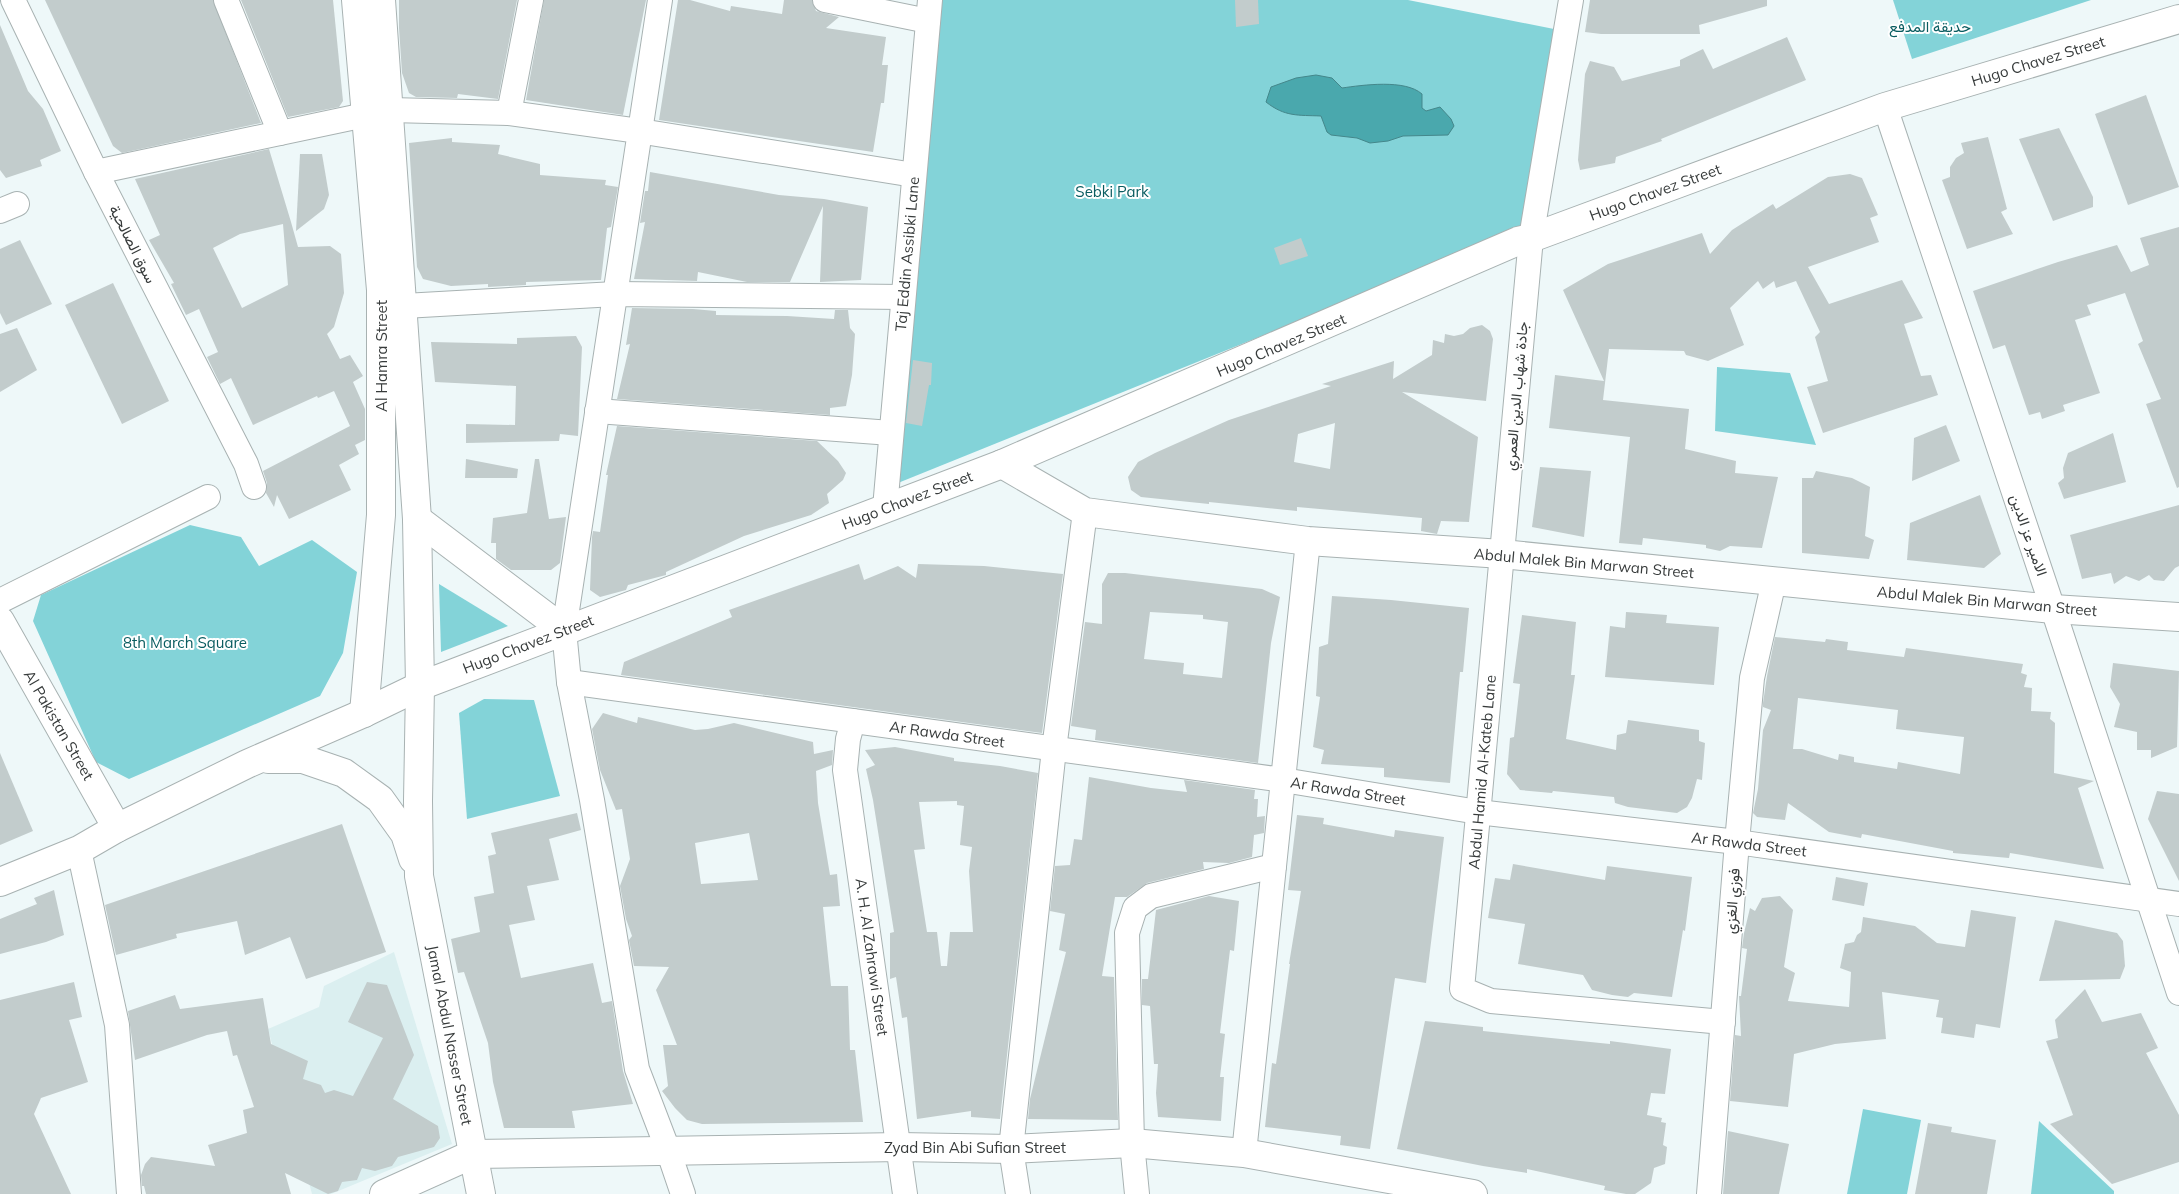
<svg xmlns="http://www.w3.org/2000/svg" width="2179" height="1194" font-family="Mulish,Vazirmatn,sans-serif">
<style>
.built{fill:#dbeff0}
.green{fill:#83d3d8}
.water{fill:#4aa8ad;stroke:#44878b}
.building{fill:#c2cccc;fill-rule:evenodd}
.lines{fill:none;stroke-linecap:round;stroke-linejoin:round}
.street-casing{stroke:#a8b2b2;stroke-width:26}
.secondary-casing{stroke:#a8b2b2;stroke-width:30}
.street{stroke:#fff;stroke-width:24}
.secondary{stroke:#fff;stroke-width:28}
.labels{text-anchor:middle;dominant-baseline:central;stroke-width:4;stroke-linejoin:round;paint-order:stroke}
.park-label{font-size:15px;fill:#095c60;stroke:#fff}
.street-label{font-size:15px;fill:#373b3b;stroke:#fff}
</style>
<rect width="100%" height="100%" fill="#eef8f9"/>
<!-- built -->
<polygon class="built" points="394,952 452,1144 331,1194 312,1194 268,1029 319,1007 324,986"/>
<!-- green -->
<g class="green">
<polygon points="940,0 1408,0 1559,30 1529,228 893,485"/>
<polygon points="1893,0 2091,0 1912,59"/>
<polygon points="1717,367 1790,373 1816,445 1715,431"/>
<polygon points="190,525 241,537 259,566 312,540 357,572 343,653 320,696 129,779 96,762 33,621 41,595"/>
<polygon points="439,584 508,626 441,652"/>
<polygon points="484,699 534,700 560,796 467,819 459,713"/>
<polygon points="1863,1109 1921,1120 1907,1194 1847,1194"/>
<polygon points="2039,1121 2114,1191 2114,1194 2031,1194"/>
</g>
<!-- water -->
<path class="water" d="M1316,75L1332,78L1342,88C1363,85 1405,79 1422,94V108L1426,111L1440,107L1451,119L1454,126L1448,135L1403,136L1388,141L1370,143L1357,138L1331,135L1327,132L1321,116C1298,115 1285,117 1266,102L1271,87L1296,78Z"/>
<!-- building -->
<g class="building">
<polygon points="45,0 213,0 261,123 122,153 113,146"/>
<polygon points="241,0 333,0 343,101 339,107 288,117"/>
<polygon points="399,0 517,0 498,99 458,94 457,98 416,97 409,93 402,73 399,28"/>
<polygon points="544,0 646,0 623,115 526,100"/>
<polygon points="678,0 690,0 730,11 731,6 782,14 784,0 812,0 816,11 839,17 826,28 886,37 882,65 888,65 884,103 881,103 873,152 659,120"/>
<polygon points="1235,0 1258,0 1259,24 1236,27"/>
<polygon points="1590,0 1767,0 1767,6 1699,25 1700,34 1601,34 1585,32"/>
<polygon points="0,25 28,91 43,109 61,151 40,160 42,166 6,178 0,170"/>
<polygon points="1787,37 1806,80 1661,139 1662,141 1616,157 1615,163 1580,170 1578,160 1585,74 1590,61 1614,67 1622,81 1680,66 1680,60 1703,49 1713,69"/>
<polygon points="2146,95 2179,187 2128,205 2095,114"/>
<polygon points="2059,128 2093,197 2093,207 2053,221 2019,139"/>
<polygon points="1988,137 2007,209 2001,212 2013,234 1967,249 1942,180 1950,177 1950,167 1956,158 1964,153 1961,143"/>
<polygon points="452,138 452,142 500,145 498,154 540,164 540,175 606,180 605,185 618,187 611,227 607,228 601,280 526,282 526,285 488,287 488,284 451,286 423,279 417,267 409,143"/>
<path d="M269,149L291,222L283,224L291,222L298,247L330,246L341,254L344,293L334,327L327,334L340,359L350,355L363,376L353,382L365,409V440L355,445L359,454L339,465L351,490L289,519L277,495L274,507L266,493L267,483L263,471L350,426L334,391L318,398L317,396L253,425L231,378L220,384L207,357L218,352L199,309L186,315L171,284L174,283L149,240L160,235L135,179ZM283,224L288,285L242,308L213,248L240,234Z"/>
<polygon points="300,154 322,154 329,195 324,209 296,231"/>
<polygon points="650,172 779,195 824,199 868,207 861,280 820,282 823,206 790,282 747,282 698,272 697,281 634,279 645,222 640,223 645,191 648,191"/>
<polygon points="1850,174 1862,178 1878,215 1870,218 1879,242 1808,267 1829,304 1902,280 1923,318 1904,324 1921,376 1931,375 1938,395 1823,433 1807,387 1828,381 1815,337 1820,332 1796,281 1776,288 1774,281 1763,289 1758,281 1730,308 1744,345 1708,361 1686,355 1684,351 1609,349 1603,400 1689,409 1685,449 1736,461 1735,473 1778,477 1762,548 1730,546 1720,551 1706,548 1706,545 1643,538 1642,545 1619,543 1630,437 1549,428 1555,375 1604,381 1563,290 1608,264 1702,233 1710,254 1732,230 1773,204 1776,209 1828,177"/>
<polygon points="2179,227 2179,487 2177,488 2146,404 2161,399 2138,344 2143,341 2125,293 2087,305 2091,315 2075,320 2100,393 2063,405 2065,411 2042,419 2040,412 2029,415 2005,345 1993,349 1973,291 2058,262 2117,245 2131,272 2149,265 2140,238"/>
<polygon points="1301,238 1308,256 1280,265 1274,248"/>
<polygon points="20,240 52,304 6,325 0,313 0,249"/>
<polygon points="113,283 169,401 122,424 65,305"/>
<polygon points="632,308 693,309 716,311 716,315 787,316 834,319 835,310 848,310 850,328 855,334 852,375 846,406 830,408 830,415 617,399 630,344 626,345"/>
<path d="M1482,325L1490,331L1493,339L1486,401L1402,392L1478,437L1469,522L1441,521L1437,534L1421,531L1422,518L1297,507V511L1209,502V504L1141,497L1131,490L1128,477L1138,462L1155,453L1229,420L1331,386L1322,384L1394,361L1393,379L1432,355L1433,340L1444,343L1445,334L1454,336L1463,334L1470,328ZM1335,423L1330,469L1294,462L1298,434Z"/>
<polygon points="17,328 37,370 0,392 0,334"/>
<polygon points="576,336 582,347 578,436 560,434 559,441 466,443 466,424 515,425 516,386 435,382 431,342 517,344 517,338"/>
<polygon points="913,360 932,363 931,385 929,385 922,426 906,423"/>
<polygon points="1946,425 1960,461 1912,481 1914,438"/>
<polygon points="617,426 817,441 838,461 846,473 843,480 827,494 829,503 811,515 744,536 666,572 666,575 628,585 626,590 600,597 590,590 592,537 593,531 600,532 608,475 606,475"/>
<polygon points="2113,433 2126,482 2064,499 2058,483 2064,478 2063,468 2068,453"/>
<polygon points="466,459 518,469 517,478 465,478"/>
<polygon points="535,459 539,459 549,519 566,517 560,563 551,570 511,570 496,559 496,543 491,543 493,518 527,513"/>
<polygon points="1540,467 1591,471 1584,537 1532,527"/>
<polygon points="1816,471 1852,478 1870,487 1865,536 1874,540 1869,559 1802,553 1802,478 1813,478"/>
<polygon points="1980,495 2001,554 1984,568 1907,560 1910,523"/>
<polygon points="2179,505 2179,566 2175,568 2164,581 2154,580 2149,575 2139,581 2126,576 2114,584 2111,573 2082,579 2070,535"/>
<polygon points="859,564 864,580 898,566 916,578 918,564 984,566 1063,574 1042,733 621,675 624,662 732,617 729,610"/>
<path d="M1108,573H1125L1262,589L1280,597L1271,643L1258,763L1095,740L1096,730L1071,726L1085,622L1102,624V584ZM1150,612L1203,615V619L1228,622L1222,678L1183,674L1184,663L1144,659Z"/>
<polygon points="1332,596 1391,600 1469,608 1463,672 1460,672 1450,783 1384,777 1384,768 1321,764 1324,750 1313,747 1320,697 1316,696 1319,647 1328,644"/>
<polygon points="1626,612 1667,615 1666,623 1719,627 1714,685 1605,677 1610,626 1625,628"/>
<polygon points="1522,615 1576,622 1571,675 1575,675 1566,739 1616,750 1617,735 1626,733 1628,720 1699,730 1699,741 1705,743 1702,780 1697,779 1692,798 1687,807 1677,813 1628,807 1615,803 1614,797 1553,791 1552,793 1520,790 1507,774 1510,738 1514,737 1520,684 1513,683"/>
<path d="M1775,637L1825,642L1826,639L1848,642L1847,650L1904,657L1906,648L2023,664L2021,673L2027,675L2024,687L2032,688L2031,711L2051,712L2050,719L2055,723L2054,773L2094,781L2078,788L2104,869L2010,853L2009,858L1953,853V851L1862,834L1861,838L1829,832L1788,803L1785,820L1757,817L1753,813L1758,789L1763,730L1771,710L1763,707V703L1767,676ZM1798,698L1898,710L1896,729L1964,737L1960,774L1898,762L1897,769L1854,762V757L1839,754L1838,760L1802,749H1793Z"/>
<polygon points="2113,663 2179,671 2177,747 2151,758 2151,750 2137,750 2137,732 2114,727 2120,704 2110,687"/>
<path d="M603,713L637,723L638,717L695,730L708,729L734,723L813,742L814,754L833,750L832,765L816,771L818,803L830,875L837,874L840,906L823,907L831,986H848L850,1050H855L863,1122L702,1124L687,1120L675,1108L662,1091L668,1086L663,1045H677L656,990L669,967L634,966L629,940L632,936L626,919L620,886L630,859L622,809L616,810L600,770L592,729ZM749,833L758,880L701,884L695,843Z"/>
<path d="M895,747L954,758V761L1000,766L1038,773L1000,1119L971,1117V1111L917,1119L907,1017L902,1018L896,977L890,979V933L894,932L873,800L866,769L875,765L865,750ZM957,801V805L964,806L960,845L972,847L969,871L973,932H950L947,966H941L937,932H927L914,850L925,849L919,802Z"/>
<polygon points="0,753 33,831 0,845"/>
<polygon points="1089,777 1151,788 1187,792 1184,780 1255,790 1254,799 1258,799 1257,817 1265,816 1264,833 1254,835 1252,857 1229,863 1203,862 1204,869 1147,883 1127,897 1115,897 1102,976 1114,977 1118,1120 1028,1119 1030,1099 1066,952 1059,950 1065,914 1050,911 1055,866 1070,865 1074,839 1082,840"/>
<polygon points="2157,791 2179,794 2179,881 2148,819"/>
<polygon points="577,813 581,830 549,839 559,880 527,886 535,920 509,925 521,978 593,963 602,1003 612,1001 623,1071 633,1104 572,1111 575,1128 504,1128 493,1082 488,1043 464,972 458,973 451,939 480,932 474,897 494,893 488,856 496,854 491,833"/>
<polygon points="1297,815 1324,818 1323,824 1394,837 1395,830 1444,837 1426,983 1395,978 1370,1149 1340,1145 1341,1136 1265,1127 1272,1063 1276,1064 1290,964 1289,964 1301,891 1288,890"/>
<polygon points="342,824 386,952 306,979 290,937 245,955 237,921 176,934 177,938 116,955 105,905"/>
<polygon points="1513,864 1605,880 1607,866 1692,877 1685,931 1683,930 1672,997 1634,993 1628,997 1612,995 1592,990 1583,975 1518,964 1525,924 1488,918 1495,878 1510,880"/>
<polygon points="1836,877 1868,883 1864,906 1832,900"/>
<polygon points="54,890 64,935 46,942 0,954 0,919 37,904 34,898"/>
<polygon points="1209,896 1239,901 1234,951 1230,950 1220,1033 1225,1034 1220,1077 1224,1077 1221,1121 1158,1117 1156,1093 1158,1064 1154,1064 1150,1006 1142,1005 1142,979 1148,979 1156,910"/>
<polygon points="1780,896 1793,910 1784,967 1795,973 1788,1001 1849,1007 1851,972 1840,968 1845,944 1854,942 1857,935 1861,932 1863,917 1915,926 1937,943 1965,947 1971,910 2016,917 2000,1028 1976,1024 1974,1038 1941,1033 1943,1018 1936,1017 1939,1000 1882,992 1886,1039 1835,1044 1794,1054 1788,1107 1730,1101 1735,1035 1741,1036 1739,996 1741,996 1747,949 1742,948 1744,933 1750,908 1755,911 1762,898"/>
<polygon points="2055,920 2117,933 2123,941 2125,966 2120,979 2039,981"/>
<polygon points="74,982 82,1017 69,1020 88,1082 41,1098 34,1114 71,1194 0,1194 0,1000"/>
<polygon points="367,982 387,985 414,1055 393,1099 438,1126 440,1138 434,1147 398,1157 392,1166 375,1171 362,1168 357,1180 342,1182 338,1191 328,1194 285,1173 291,1194 146,1194 144,1186 142,1186 141,1175 145,1164 151,1157 215,1166 208,1145 247,1133 243,1110 254,1107 237,1055 233,1056 227,1031 207,1035 135,1060 128,1011 175,995 180,1009 263,998 271,1044 308,1061 303,1079 321,1085 325,1093 334,1090 353,1096 383,1038 348,1022"/>
<polygon points="2085,989 2102,1022 2141,1013 2158,1048 2146,1053 2179,1115 2179,1162 2112,1184 2050,1124 2073,1115 2046,1041 2058,1038 2055,1020"/>
<polygon points="1425,1021 1483,1027 1483,1031 1610,1044 1610,1041 1671,1049 1665,1094 1651,1093 1647,1115 1662,1118 1661,1122 1666,1123 1663,1145 1667,1147 1665,1164 1654,1168 1651,1183 1635,1194 1626,1194 1604,1190 1605,1186 1527,1169 1527,1173 1483,1166 1397,1149"/>
<polygon points="1928,1123 1952,1127 1951,1132 1996,1140 1987,1194 1915,1194"/>
<polygon points="1728,1131 1789,1144 1779,1194 1723,1194"/>
</g>
<g class="lines">
<defs>
<g id="street">
<polyline points="13,0 96,172 246,464 254,487"/>
<polyline points="226,0 280,133"/>
<polyline points="660,0 564,630 569,682 592,800 637,1069 668,1150 683,1194"/>
<polyline points="825,0 928,21"/>
<polyline points="1571,0 1531,238 1462,989 1491,1001 1723,1022"/>
<polyline points="1885,107 2053,609 2179,993"/>
<polyline points="390,110 509,113 639,131 914,175"/>
<polyline points="509,113 531,0"/>
<polyline points="96,172 365,115"/>
<polyline points="0,211 17,204"/>
<polyline points="404,306 615,294 903,297"/>
<polyline points="597,411 891,433"/>
<polyline points="885,508 930,0"/>
<polyline points="0,601 208,497"/>
<polyline points="569,682 1283,780 1478,812 1737,842 2179,904"/>
<polyline points="853,721 848,739 845,770 905,1194"/>
<polyline points="79,850 117,1025 129,1194"/>
<polyline points="1244,1153 1308,541"/>
<polyline points="1018,1194 1011,1149 1054,749 1085,512"/>
<polyline points="1137,1194 1132,1143 1127,933 1135,908 1151,896 1274,866"/>
<polyline points="1709,1194 1737,842 1752,678 1774,581"/>
</g>
<g id="secondary">
<polyline points="356,0 381,290 381,515 364,713"/>
<polyline points="381,0 417,519 420,686 418,801 419,876 481,1194"/>
<polyline points="1002,464 1085,512 1308,541 1502,554 2053,609 2179,617"/>
<polyline points="417,519 564,630"/>
<polyline points="0,621 117,828"/>
<polyline points="268,759 303,759 344,773 380,799 405,834 413,859"/>
<polyline points="0,882 79,850 117,828 247,764 364,713 420,686 1002,464 1518,241 1531,238 1885,107 2179,19"/>
<polyline points="384,1194 473,1154 900,1147 1011,1149 1132,1143 1244,1153 1473,1194"/>
</g>
</defs>
<!-- street casing -->
<use href="#street" class="street-casing"/>
<!-- secondary casing -->
<use href="#secondary" class="secondary-casing"/>
<!-- street -->
<use href="#street" class="street"/>
<!-- secondary -->
<use href="#secondary" class="secondary"/>
</g>
<g class="labels">
<!-- park labels -->
<g class="park-label">
<text x="1930" y="26">حديقة المدفع</text>
<text x="1112" y="191">Sebki Park</text>
<text x="185" y="642">8th March Square</text>
</g>
<!-- street labels -->
<g class="street-label">
<text transform="translate(2038 61) rotate(-17)">Hugo Chavez Street</text>
<text transform="translate(1655 192) rotate(-20)">Hugo Chavez Street</text>
<text transform="translate(133 244) rotate(63)">سوق الصالحية</text>
<text transform="translate(907 254) rotate(-85)">Taj Eddin Assibki Lane</text>
<text transform="translate(1281 345) rotate(-23)">Hugo Chavez Street</text>
<text transform="translate(381 356) rotate(-90)">Al Hamra Street</text>
<text transform="translate(1516 396) rotate(-85)">جادة شهاب الدين العمري</text>
<text transform="translate(907 500) rotate(-21)">Hugo Chavez Street</text>
<text transform="translate(2029 535) rotate(71)">الامير عز الدين</text>
<text transform="translate(1584 563) rotate(5)">Abdul Malek Bin Marwan Street</text>
<text transform="translate(1987 601) rotate(5)">Abdul Malek Bin Marwan Street</text>
<text transform="translate(528 644) rotate(-21)">Hugo Chavez Street</text>
<text transform="translate(59 725) rotate(60)">Al Pakistan Street</text>
<text transform="translate(947 734) rotate(8)">Ar Rawda Street</text>
<text transform="translate(1482 772) rotate(-85)">Abdul Hamid Al-Kateb Lane</text>
<text transform="translate(1348 791) rotate(9)">Ar Rawda Street</text>
<text transform="translate(1749 844) rotate(7)">Ar Rawda Street</text>
<text transform="translate(1732 901) rotate(-86)">فوزي الغزي</text>
<text transform="translate(872 957) rotate(82)">A. H. Al Zahrawi Street</text>
<text transform="translate(450 1035) rotate(79)">Jamal Abdul Nasser Street</text>
<text x="975" y="1147">Zyad Bin Abi Sufian Street</text>
</g>
</g>
</svg>
